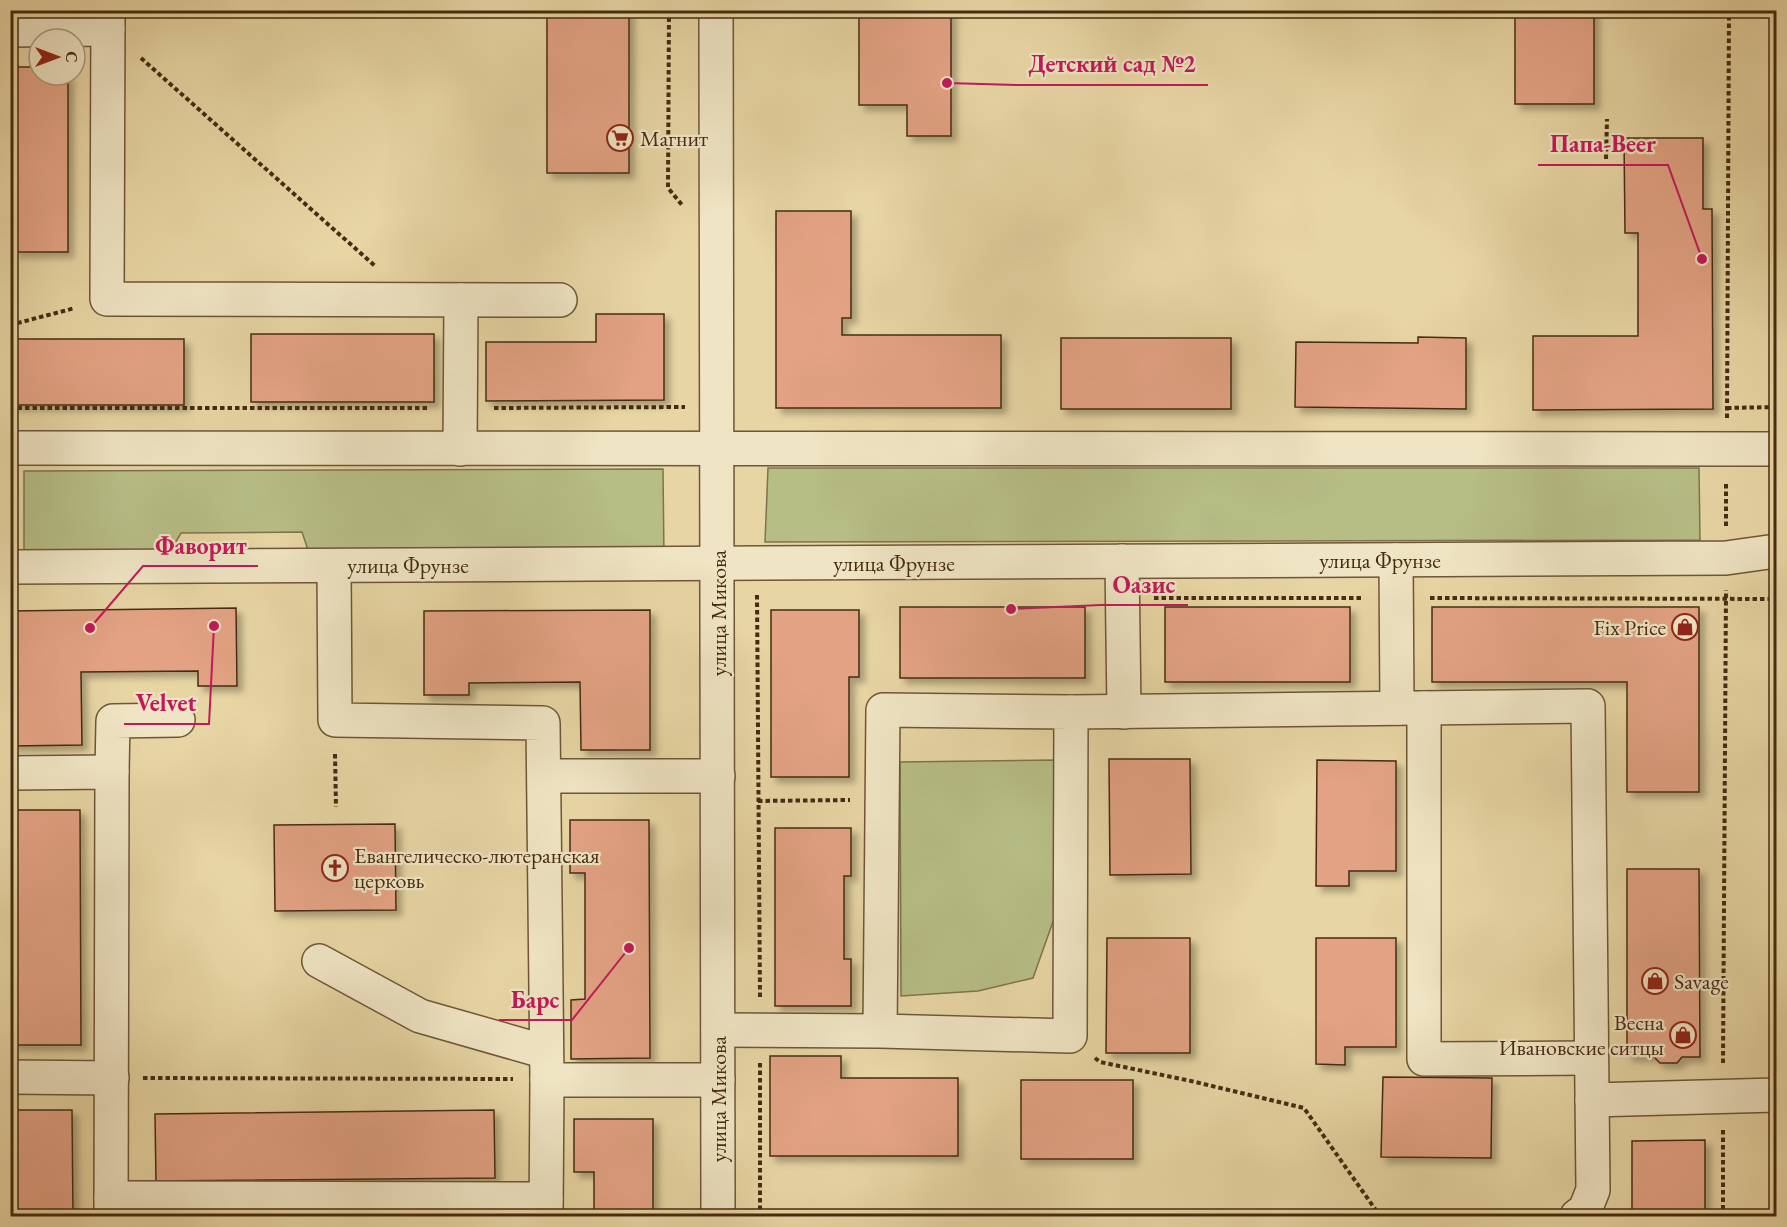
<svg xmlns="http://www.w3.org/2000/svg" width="1787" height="1227" font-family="'EB Garamond',serif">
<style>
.green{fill:#b6bd85;stroke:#7e744c;stroke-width:1.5}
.building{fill:#e2a283;stroke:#462b12;stroke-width:1.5;filter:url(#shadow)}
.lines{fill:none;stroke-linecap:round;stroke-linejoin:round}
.minor-casing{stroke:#6e5636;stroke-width:36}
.path{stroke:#462b12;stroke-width:4;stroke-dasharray:4.5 3;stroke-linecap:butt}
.minor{stroke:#efe4c3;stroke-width:33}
.labels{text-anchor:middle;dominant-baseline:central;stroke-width:4.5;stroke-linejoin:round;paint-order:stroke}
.poi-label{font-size:22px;fill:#462b12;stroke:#efe4c3;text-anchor:start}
.street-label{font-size:22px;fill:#462b12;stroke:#efe4c3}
.leader{fill:none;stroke:#c2185b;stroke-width:2}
.callout-dot{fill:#c2185b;stroke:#efe4c3;stroke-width:2}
.callout-label{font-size:24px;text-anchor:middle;font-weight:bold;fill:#c2185b;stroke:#efe4c3;stroke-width:4.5;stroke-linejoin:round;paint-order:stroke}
</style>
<defs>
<filter id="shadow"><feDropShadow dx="5.5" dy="5.5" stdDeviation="3" flood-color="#0004"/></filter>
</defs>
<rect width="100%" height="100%" fill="#e7d5a3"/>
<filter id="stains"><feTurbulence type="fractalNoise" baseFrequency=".00333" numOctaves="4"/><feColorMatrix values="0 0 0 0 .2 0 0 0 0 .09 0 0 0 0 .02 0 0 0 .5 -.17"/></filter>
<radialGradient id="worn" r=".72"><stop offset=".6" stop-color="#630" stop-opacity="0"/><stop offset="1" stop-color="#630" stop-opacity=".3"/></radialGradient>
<!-- green -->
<g class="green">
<polygon points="768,468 1699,468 1700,540 765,542"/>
<polygon points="663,469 664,557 309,553 302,532 181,533 170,552 24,550 24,471"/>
<polygon points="1056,760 1056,913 1033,978 978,991 901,996 900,762"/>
</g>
<!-- building -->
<g class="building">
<rect x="547" y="10" width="82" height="163"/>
<polygon points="859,10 951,10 951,136 907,136 907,105 859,105"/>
<rect x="1515" y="10" width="79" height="94"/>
<polygon points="13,67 39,67 39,75 68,75 68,252 13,252"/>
<polygon points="1624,138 1703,138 1703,209 1712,209 1713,409 1533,410 1533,336 1638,336 1638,233 1625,233"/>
<polygon points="776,211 851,211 851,318 842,318 842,335 1001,335 1001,408 776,408"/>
<polygon points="596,314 664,314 664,400 486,401 486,342 596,342"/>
<rect x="251" y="334" width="183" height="68"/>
<polygon points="1418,337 1466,338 1466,409 1295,407 1296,342 1418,343"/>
<rect x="1061" y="338" width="170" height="71"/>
<rect x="12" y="339" width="172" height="66"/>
<rect x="900" y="607" width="185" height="71"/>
<rect x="1165" y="607" width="185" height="75"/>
<polygon points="1432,607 1699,607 1699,792 1627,792 1627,682 1432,682"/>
<polygon points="236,608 237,686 198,686 198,671 81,672 82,745 11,746 10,611"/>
<polygon points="650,610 650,750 581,750 580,682 469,683 469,695 424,695 424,611"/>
<polygon points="771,610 859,610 859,677 849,677 849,777 771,777"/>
<polygon points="1109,759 1190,759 1191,874 1110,875"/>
<polygon points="1317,760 1396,761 1396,871 1349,871 1349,886 1316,886"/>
<polygon points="11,810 80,810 81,1045 12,1045"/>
<polygon points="570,820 649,820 650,1058 571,1059 571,1000 585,999 585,873 570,873"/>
<polygon points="395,824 396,910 275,911 274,825"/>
<polygon points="775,828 851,828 851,876 844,876 844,959 851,959 851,1006 775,1006"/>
<polygon points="1627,869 1699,869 1700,1057 1682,1057 1677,1063 1660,1063 1653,1056 1627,1056"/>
<polygon points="1107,938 1190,938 1190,1053 1106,1053"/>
<polygon points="1316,938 1396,938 1396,1047 1345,1047 1345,1065 1316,1064"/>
<polygon points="770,1056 841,1056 841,1078 958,1078 958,1156 770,1156"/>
<polygon points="1383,1077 1492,1078 1491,1158 1381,1157"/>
<rect x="1021" y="1080" width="112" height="79"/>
<polygon points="10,1110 72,1110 73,1216 10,1216"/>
<polygon points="494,1110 495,1178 156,1181 155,1114"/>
<polygon points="574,1119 653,1119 653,1216 594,1216 594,1172 574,1172"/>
<polygon points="1705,1140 1705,1216 1632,1216 1632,1141"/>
</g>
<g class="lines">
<defs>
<g id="minor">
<polyline points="108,10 107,299 560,300"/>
<polyline points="716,10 718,1216"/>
<polyline points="10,30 108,29"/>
<polyline points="10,448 1776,449"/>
<polyline points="460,449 461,300"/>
<polyline points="1396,560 1397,708"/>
<polyline points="1122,561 1124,712"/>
<polyline points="334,566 335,720 543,723 547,1080"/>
<polyline points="10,567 1726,558 1776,551"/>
<polyline points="1424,708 1424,1059 1591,1058"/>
<polyline points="1071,712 1588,706 1593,1190 1585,1210 1577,1216"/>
<polyline points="112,772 113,721 178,720"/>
<polyline points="10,773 112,772 111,1216"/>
<polyline points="545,776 718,776"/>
<polyline points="319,961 420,1016 546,1052"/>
<polyline points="718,1030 880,1031 1070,1036 1071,712 883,710 880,1031"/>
<polyline points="10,1077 112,1078"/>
<polyline points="1592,1100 1776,1095"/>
<polyline points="111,1198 546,1199"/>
<polyline points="546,1216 547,1080 718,1080"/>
</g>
</defs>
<!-- minor casing -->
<use href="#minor" class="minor-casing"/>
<!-- path -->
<g class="path">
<polyline points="669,10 668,188 682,205"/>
<polyline points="141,58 375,266"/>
<polyline points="1606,159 1607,119"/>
<polyline points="10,325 75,308"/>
<polyline points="10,408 427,408"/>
<polyline points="494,408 685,407"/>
<polyline points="1727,408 1776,407"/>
<polyline points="1727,418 1729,10"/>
<polyline points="1726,526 1726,482"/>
<polyline points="757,595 760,999"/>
<polyline points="1154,598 1363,598"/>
<polyline points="1430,598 1776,599"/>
<polyline points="335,754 336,807"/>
<polyline points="758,801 850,800"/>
<polyline points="1095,1058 1100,1062 1191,1081 1304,1108 1380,1216"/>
<polyline points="760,1063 760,1216"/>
<polyline points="1723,1063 1726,590"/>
<polyline points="143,1078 513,1079"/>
<polyline points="1723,1130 1723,1216"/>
</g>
<!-- minor -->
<use href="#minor" class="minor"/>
</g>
<!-- icons -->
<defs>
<symbol id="supermarket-ring" viewBox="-11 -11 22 22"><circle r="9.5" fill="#efe4c3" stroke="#8f2418" stroke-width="1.5"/><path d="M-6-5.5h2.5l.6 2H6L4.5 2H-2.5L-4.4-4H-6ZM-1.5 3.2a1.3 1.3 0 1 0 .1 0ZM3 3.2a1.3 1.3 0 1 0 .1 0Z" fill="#8f2418"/></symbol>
<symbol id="shop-ring" viewBox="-11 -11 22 22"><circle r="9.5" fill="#efe4c3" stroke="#8f2418" stroke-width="1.5"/><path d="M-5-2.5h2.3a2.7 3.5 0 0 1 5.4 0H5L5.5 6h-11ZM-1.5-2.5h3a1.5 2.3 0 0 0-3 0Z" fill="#8f2418"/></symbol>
<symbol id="church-ring" viewBox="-11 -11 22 22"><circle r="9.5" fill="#efe4c3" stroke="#8f2418" stroke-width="1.5"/><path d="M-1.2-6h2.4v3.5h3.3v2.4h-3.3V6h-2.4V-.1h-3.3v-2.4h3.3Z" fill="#8f2418"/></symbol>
</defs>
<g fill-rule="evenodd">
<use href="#supermarket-ring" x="605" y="123" width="30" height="30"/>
<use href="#shop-ring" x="1670" y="612" width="30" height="30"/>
<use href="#church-ring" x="320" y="853" width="30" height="30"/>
<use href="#shop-ring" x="1640" y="966" width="30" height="30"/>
<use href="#shop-ring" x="1668" y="1020" width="30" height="30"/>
</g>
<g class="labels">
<!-- poi labels -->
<g class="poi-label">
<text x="640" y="138">Магнит</text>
<text x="1666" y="627" text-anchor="end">Fix Price</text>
<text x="354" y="855">Евангелическо-лютеранская<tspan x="354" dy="25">церковь</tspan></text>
<text x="1674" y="981">Savage</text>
<text x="1664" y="1022" text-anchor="end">Весна<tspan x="1664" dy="25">Ивановские ситцы</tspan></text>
</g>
<!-- street labels -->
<g class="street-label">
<text x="1380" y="560">улица Фрунзе</text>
<text x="894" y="563">улица Фрунзе</text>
<text x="408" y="565">улица Фрунзе</text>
<text transform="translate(718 613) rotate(-90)">улица Микова</text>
<text transform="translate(718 1099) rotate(-90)">улица Микова</text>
</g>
</g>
<!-- callouts -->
<path class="leader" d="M947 83L1016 85H1208M1702 259L1668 165H1538M90 628L143 566H258M1011 609L1101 605H1188M214 626L209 724H124M629 948L572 1020H499"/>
<g class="callout-dot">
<circle cx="947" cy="83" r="6"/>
<circle cx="1702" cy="259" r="6"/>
<circle cx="90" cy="628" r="6"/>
<circle cx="1011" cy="609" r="6"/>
<circle cx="214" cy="626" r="6"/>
<circle cx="629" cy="948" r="6"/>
</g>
<g class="callout-label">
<text x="1112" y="72">Детский сад №2</text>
<text x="1603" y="152">Папа-Beer</text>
<text x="201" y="554">Фаворит</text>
<text x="1144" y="593">Оазис</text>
<text x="166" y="711">Velvet</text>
<text x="535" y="1008">Барс</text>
</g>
<!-- margin -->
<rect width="1787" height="1227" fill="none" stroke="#e7d5a3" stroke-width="36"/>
<rect x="12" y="12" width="1763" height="1203" fill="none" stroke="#462b12" stroke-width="3"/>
<rect x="18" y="18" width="1751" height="1191" fill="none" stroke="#462b12" stroke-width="1.5"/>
<!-- north arrow -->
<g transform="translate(57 57) rotate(90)"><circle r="28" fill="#efe4c3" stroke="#ab9a7c" stroke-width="1.5"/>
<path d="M0-4.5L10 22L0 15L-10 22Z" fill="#8f2418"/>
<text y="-9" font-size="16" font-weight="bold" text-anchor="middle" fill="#462b12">С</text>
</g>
<rect width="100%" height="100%" filter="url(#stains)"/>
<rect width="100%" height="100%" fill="url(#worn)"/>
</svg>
